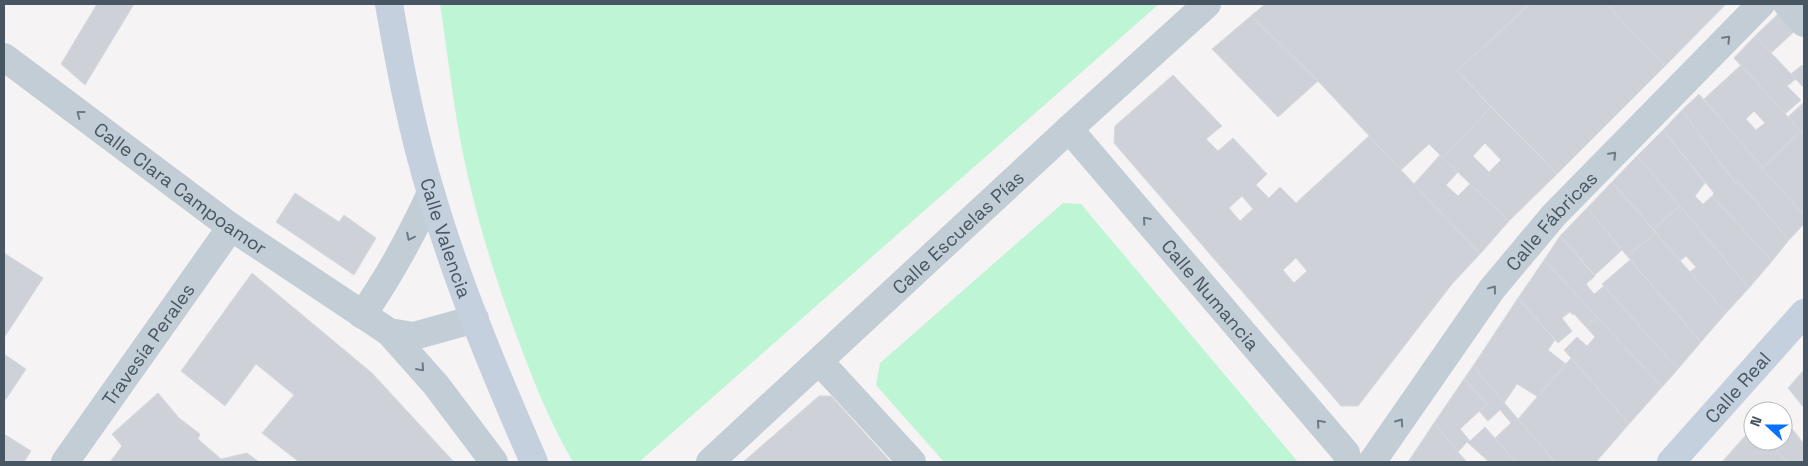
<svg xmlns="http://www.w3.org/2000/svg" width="1808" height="466" font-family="'Space Grotesk',sans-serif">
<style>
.green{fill:#bef5d4}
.building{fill:#ced2d8;stroke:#d6d9df;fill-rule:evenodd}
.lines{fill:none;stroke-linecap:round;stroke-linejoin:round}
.minor{stroke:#c2cdd5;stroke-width:28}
.secondary{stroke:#c4d0dd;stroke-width:28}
.oneway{stroke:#6d7a85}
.labels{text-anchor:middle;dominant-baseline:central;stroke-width:5;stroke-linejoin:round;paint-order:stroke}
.street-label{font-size:19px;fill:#485663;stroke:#fff}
</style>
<rect width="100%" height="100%" fill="#f5f3f3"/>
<!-- green -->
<g class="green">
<path d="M440,4H1159L639,462H573C551,424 534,383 519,342C494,276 473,208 460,138C452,94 447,49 440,4Z"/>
<polygon points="1063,203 1081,204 1298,462 944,462 876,385 880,363"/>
</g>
<!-- building -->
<g class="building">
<polygon points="97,4 134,4 85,85 61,64"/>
<polygon points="1265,4 1530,4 1457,71 1491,107 1443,158 1429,144 1401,170 1318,81 1251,16"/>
<polygon points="1530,4 1606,4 1665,66 1557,174 1457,71"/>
<polygon points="1606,4 1726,4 1665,66"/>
<polygon points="1779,13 1795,31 1771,53 1755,36"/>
<polygon points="1251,16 1318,81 1278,117 1212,49"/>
<polygon points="1755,36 1796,79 1787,86 1801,100 1785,114 1734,58"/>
<path d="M1741,65L1801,131L1762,168L1704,99ZM1754,111L1765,123L1756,130L1746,119Z"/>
<polygon points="1802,65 1804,67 1804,88 1791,74"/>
<path d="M1173,75L1222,126L1206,139L1218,151L1233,138L1267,174L1256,185L1269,198L1280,187L1296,203L1369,136L1480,254L1452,284L1358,406H1341L1114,143L1115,126ZM1242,196L1253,209L1240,221L1229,208ZM1296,258L1307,271L1294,283L1283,270Z"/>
<polygon points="1699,94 1804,215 1804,224 1789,240 1738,181 1735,183 1682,110"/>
<polygon points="1804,102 1804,135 1788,117"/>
<path d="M1491,107L1557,174L1509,221L1443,158ZM1485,143L1501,160L1489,172L1473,156Z"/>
<polygon points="1682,110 1735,183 1738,181 1789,240 1772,261 1712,196 1714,193 1663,130"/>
<polygon points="1663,130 1705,183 1695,196 1703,204 1712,196 1772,261 1749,288 1637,156"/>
<polygon points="1801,131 1804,135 1804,215 1762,168"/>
<polygon points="1440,155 1458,172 1446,185 1458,196 1470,184 1509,221 1480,254 1414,184"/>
<polygon points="1637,156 1680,206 1653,229 1612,182"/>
<polygon points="1612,182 1656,233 1627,256 1587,208"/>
<polygon points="295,193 339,222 344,215 376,238 354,275 276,222"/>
<polygon points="1680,206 1749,288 1726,313 1690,272 1696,267 1686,256 1680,261 1653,229"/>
<polygon points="1587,208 1622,250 1595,275 1560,236"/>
<polygon points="1656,233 1726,313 1701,342 1627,256"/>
<polygon points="1560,236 1595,276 1586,284 1594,294 1604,286 1678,369 1662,387 1544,260"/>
<polygon points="4,253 43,278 4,338"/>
<polygon points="1544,260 1597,317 1586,327 1574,314 1573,315 1570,312 1562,318 1572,331 1558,343 1518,298"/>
<polygon points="1630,260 1701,342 1678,369 1602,284"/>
<polygon points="252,273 372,373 454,462 299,462 262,433 294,395 256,364 225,406 181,371"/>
<polygon points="1518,298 1555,340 1548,350 1566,364 1538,397 1517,384 1504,403 1473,366"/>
<polygon points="1597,317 1662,387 1629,424 1564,350 1577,337 1587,346 1595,337 1586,327"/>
<polygon points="4,354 26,369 4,402"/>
<polygon points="1571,358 1629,424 1596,462 1555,462 1518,419"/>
<polygon points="1473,366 1518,419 1555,462 1516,462 1495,438 1511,423 1500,410 1488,421 1479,411 1487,404 1464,379"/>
<polygon points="1803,371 1804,373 1804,408 1788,388"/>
<polygon points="1464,379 1487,404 1460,429 1470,441 1485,427 1516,462 1489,462 1467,442 1458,452 1434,423"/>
<polygon points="158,393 179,418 200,434 198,439 221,459 247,453 259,462 110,462 122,446 112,434"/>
<polygon points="819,396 831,396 891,462 743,462"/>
<polygon points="1773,405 1778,411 1767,411"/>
<polygon points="1783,417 1804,444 1804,462 1787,462 1769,441 1783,441"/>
<polygon points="1434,423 1458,452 1467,462 1408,462"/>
<polygon points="1753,427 1753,441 1769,441 1787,462 1722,462"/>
<polygon points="4,434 31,451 24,462 4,462"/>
</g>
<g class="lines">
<!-- minor -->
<g class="minor">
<polyline points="1787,4 1804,23"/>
<path id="s1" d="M4,57L231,227L389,332L414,336L475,319"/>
<path id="s2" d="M1069,129L1346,453L1348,462"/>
<path d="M362,315C390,276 411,236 431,193"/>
<polyline points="389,332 436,385 494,462"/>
<polyline points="820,362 912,462"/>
<path id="s3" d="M65,462L231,227"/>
<path id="s4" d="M710,462L1069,129L1207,4"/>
<path id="s5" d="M1372,462L1492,289L1554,215L1761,4"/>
</g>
<!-- secondary -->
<g class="secondary">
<path id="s6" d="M389,4C400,67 412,131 431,193C458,285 496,375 534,462"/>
<path id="s7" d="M1671,462L1804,313"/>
</g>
</g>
<!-- one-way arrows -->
<defs><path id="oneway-chevron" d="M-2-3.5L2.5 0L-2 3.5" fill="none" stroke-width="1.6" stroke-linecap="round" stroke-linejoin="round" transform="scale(1.25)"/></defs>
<g class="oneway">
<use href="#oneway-chevron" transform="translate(1727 39) rotate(-46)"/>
<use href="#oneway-chevron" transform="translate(80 114) rotate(-143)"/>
<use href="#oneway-chevron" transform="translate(1613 155) rotate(-46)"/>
<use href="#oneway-chevron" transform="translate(1146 220) rotate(-131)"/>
<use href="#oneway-chevron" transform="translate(410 237) rotate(116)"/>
<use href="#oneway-chevron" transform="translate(1493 289) rotate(-53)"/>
<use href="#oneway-chevron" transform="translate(421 368) rotate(49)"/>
<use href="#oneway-chevron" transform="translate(1400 422) rotate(-55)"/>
<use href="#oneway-chevron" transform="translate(1320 423) rotate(-131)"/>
</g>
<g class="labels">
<!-- street labels -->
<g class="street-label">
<text stroke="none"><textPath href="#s1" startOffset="220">Calle Clara Campoamor</textPath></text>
<text stroke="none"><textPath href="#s5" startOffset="301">Calle Fábricas</textPath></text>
<text stroke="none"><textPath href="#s4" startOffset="338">Calle Escuelas Pías</textPath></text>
<text stroke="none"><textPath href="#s6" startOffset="241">Calle Valencia</textPath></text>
<text stroke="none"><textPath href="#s2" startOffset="218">Calle Numancia</textPath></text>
<text stroke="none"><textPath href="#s3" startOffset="144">Travesía Perales</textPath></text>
<text stroke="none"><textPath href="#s7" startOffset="100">Calle Real</textPath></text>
</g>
</g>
<!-- border -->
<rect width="1808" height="466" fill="none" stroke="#485663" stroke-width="10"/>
<!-- north arrow -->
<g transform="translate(1768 426) rotate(291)"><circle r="24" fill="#ffffff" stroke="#b6bbc1"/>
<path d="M0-4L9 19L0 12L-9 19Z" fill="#0671fb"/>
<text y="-8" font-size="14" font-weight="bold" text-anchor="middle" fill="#485663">N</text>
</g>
</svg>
